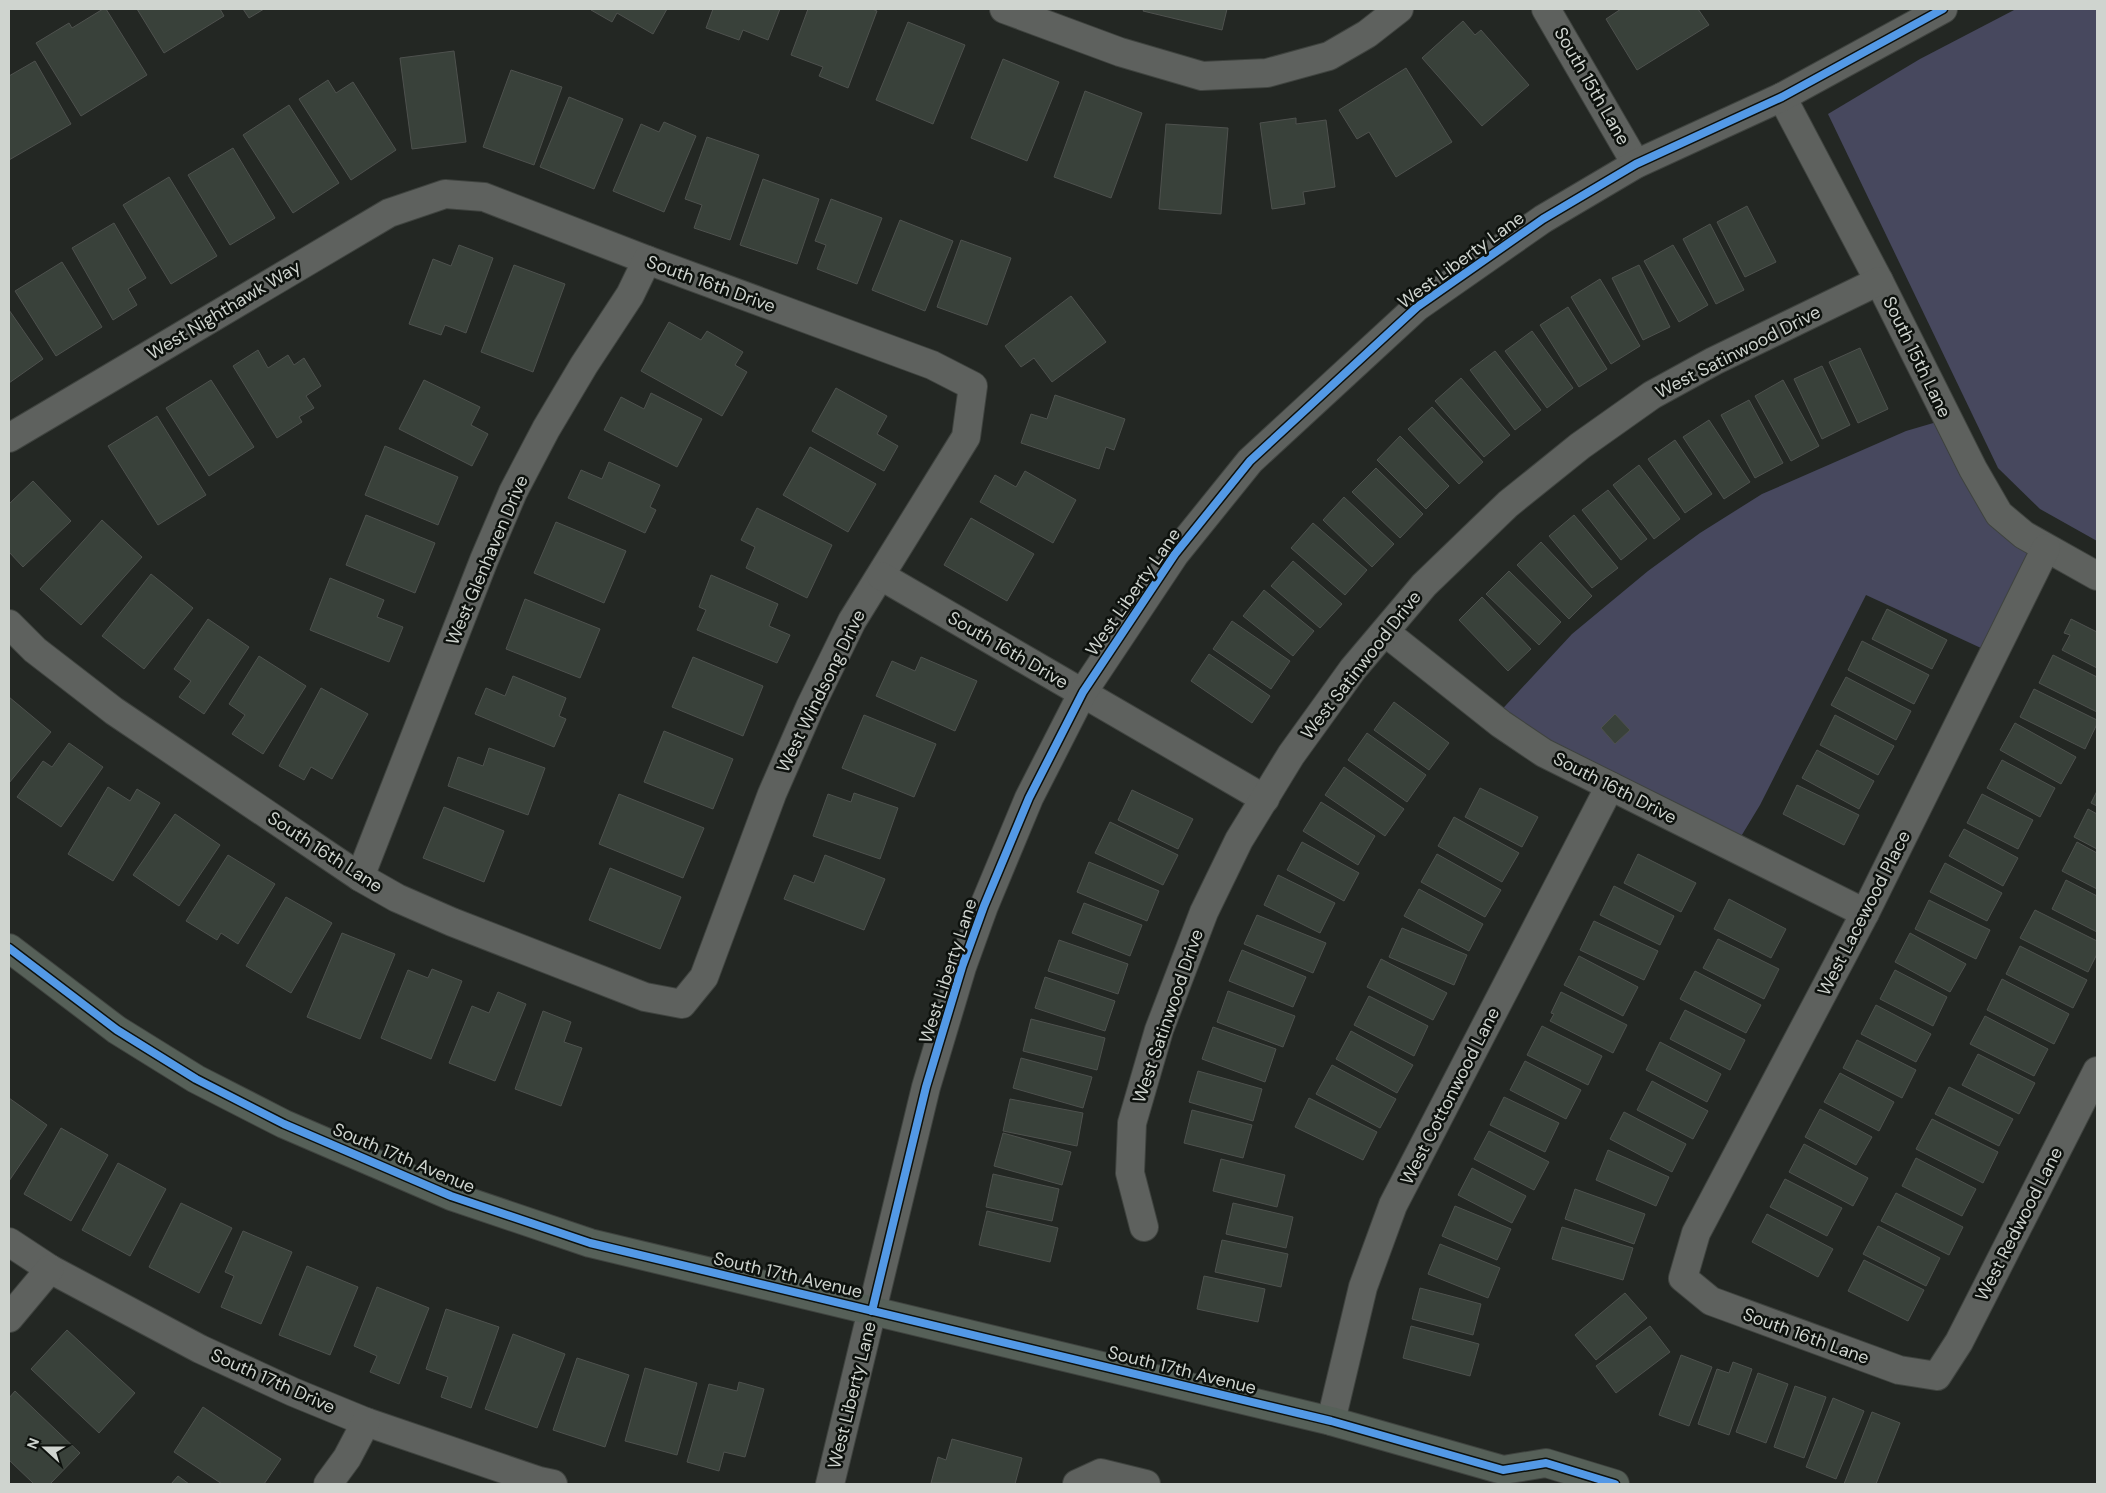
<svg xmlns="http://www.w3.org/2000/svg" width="2106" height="1493" font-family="'DM Sans',sans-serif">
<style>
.green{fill:#47485e}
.building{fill:#39413a;stroke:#4e514e}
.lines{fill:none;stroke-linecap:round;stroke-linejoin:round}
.minor-casing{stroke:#3f433f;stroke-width:30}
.major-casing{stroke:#3f433f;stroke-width:30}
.minor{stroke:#5e615e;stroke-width:28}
.major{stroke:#566058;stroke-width:28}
.cycleway-casing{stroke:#0d110d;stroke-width:11}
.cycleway{stroke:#5399e6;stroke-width:8}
.labels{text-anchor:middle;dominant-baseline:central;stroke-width:5;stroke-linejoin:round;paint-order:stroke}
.street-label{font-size:18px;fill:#cfd4cf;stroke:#0d110d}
</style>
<rect width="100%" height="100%" fill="#232723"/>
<!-- green -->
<g class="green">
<polygon points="2016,9 2097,9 2097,541 2040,509 1998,468 1828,114 1920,59"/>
<polygon points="1947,419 1973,469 2046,548 1994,654 1866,595 1760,805 1734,848 1494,718 1572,634 1648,571 1700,533 1762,494 1906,431"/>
</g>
<!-- building -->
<g class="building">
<polygon points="103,9 106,9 147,75 81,116 36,43 69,23 72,28"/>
<polygon points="137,9 220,9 224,16 164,53"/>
<polygon points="243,9 264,9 249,18"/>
<polygon points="592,9 667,9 653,34 617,13 612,22 591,10"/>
<polygon points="713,9 780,9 768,40 743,30 739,40 706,28"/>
<polygon points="808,9 872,9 877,11 848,88 819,76 823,67 791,55"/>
<polygon points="1144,9 1227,9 1222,30 1143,11"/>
<polygon points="1621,9 1698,9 1709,25 1637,70 1606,19"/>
<polygon points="1463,21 1475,35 1481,30 1529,85 1482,126 1422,58"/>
<polygon points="908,22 965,45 933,124 876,100"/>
<polygon points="454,51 466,142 412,149 400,58"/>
<polygon points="1003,59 1059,82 1027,161 971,138"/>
<polygon points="35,61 71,124 9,160 9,76"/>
<polygon points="1406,68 1452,142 1396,177 1369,132 1357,139 1339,110"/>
<polygon points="511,70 562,87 534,165 483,147"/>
<polygon points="328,80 336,93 353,82 396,150 351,180 299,99"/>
<polygon points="1085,91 1142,113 1111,198 1054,177"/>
<polygon points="569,97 623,119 594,189 540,167"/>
<polygon points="289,105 339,183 293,213 243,135"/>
<polygon points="1296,118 1296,124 1326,120 1335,187 1303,192 1305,204 1272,209 1260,123"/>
<polygon points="664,122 696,136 664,212 613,191 641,124 659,132"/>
<polygon points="1166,124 1228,128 1221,214 1159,209"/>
<polygon points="707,137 759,155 730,240 694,228 702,205 685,199"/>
<polygon points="233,148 275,218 230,245 188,175"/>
<polygon points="169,177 217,256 171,284 123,205"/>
<polygon points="763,179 819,199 797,264 740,245"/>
<polygon points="831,199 882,218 857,284 817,269 826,245 815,241"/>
<polygon points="1747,206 1776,262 1745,277 1717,222"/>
<polygon points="900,220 953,241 925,311 872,290"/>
<polygon points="114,223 146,278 128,289 137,305 113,320 72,248"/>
<polygon points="1710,224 1744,290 1716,304 1683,239"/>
<polygon points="961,240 1011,258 987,325 937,307"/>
<polygon points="459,245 493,258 466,333 445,325 441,335 409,324 433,259 451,266"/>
<polygon points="1673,245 1708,305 1679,322 1644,261"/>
<polygon points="62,262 102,327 56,356 15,291"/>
<polygon points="514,265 565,284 533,372 481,352"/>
<polygon points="1639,265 1670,327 1643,340 1612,278"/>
<polygon points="1600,279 1640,346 1611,364 1571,297"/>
<polygon points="1071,296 1106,342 1052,382 1034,358 1021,367 1005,346"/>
<polygon points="1568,307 1607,369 1579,387 1540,325"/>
<polygon points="9,310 43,359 9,383"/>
<polygon points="669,322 701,340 707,331 743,352 735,365 747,372 722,416 641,371"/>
<polygon points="1532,331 1573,388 1547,408 1505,351"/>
<polygon points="1860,348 1888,409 1858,423 1829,362"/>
<polygon points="258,350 268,368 288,355 294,365 304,358 321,386 306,396 314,408 299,417 302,422 277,438 233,366"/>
<polygon points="1495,351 1541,410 1515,430 1470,370"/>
<polygon points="1822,366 1850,425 1822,439 1794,379"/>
<polygon points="1461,378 1510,435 1484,457 1435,401"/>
<polygon points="211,380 254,447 209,476 166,408"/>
<polygon points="424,380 480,407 471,425 488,434 472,466 399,429"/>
<polygon points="1783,380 1819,446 1791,461 1755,396"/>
<polygon points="836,388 887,416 877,434 898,446 884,471 812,431"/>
<polygon points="651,393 702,419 677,467 604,430 621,397 644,409"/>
<polygon points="1055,395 1125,419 1114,450 1106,447 1099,469 1021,443 1031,414 1047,419"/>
<polygon points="1749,400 1783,463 1755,478 1721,415"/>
<polygon points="1432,407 1483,462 1459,484 1408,429"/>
<polygon points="157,416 206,495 158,525 108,446"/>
<polygon points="1709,420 1750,482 1724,499 1683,437"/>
<polygon points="1400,436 1449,486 1426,509 1377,460"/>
<polygon points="1675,440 1712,494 1685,513 1648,459"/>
<polygon points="385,446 458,477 438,525 365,495"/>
<polygon points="810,447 876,484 848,532 783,495"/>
<polygon points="609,462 660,485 650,507 656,510 645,533 568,498 581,470 602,479"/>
<polygon points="1639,465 1680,519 1654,539 1613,485"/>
<polygon points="1376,468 1423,514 1400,538 1352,492"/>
<polygon points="1025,471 1076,500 1053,543 980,502 995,475 1016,487"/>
<polygon points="33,481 71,521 23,567 9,552 9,504"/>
<polygon points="1608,490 1647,539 1621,560 1582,510"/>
<polygon points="1344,497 1394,544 1372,567 1323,520"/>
<polygon points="757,508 832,545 807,598 746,568 755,547 741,540"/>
<polygon points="366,515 435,543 415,593 346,565"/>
<polygon points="1574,515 1618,568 1592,588 1549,536"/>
<polygon points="971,518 1034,554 1007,601 944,565"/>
<polygon points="102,520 142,557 81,625 40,589"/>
<polygon points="556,522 626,551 604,603 534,573"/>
<polygon points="1313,523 1367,570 1345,595 1291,548"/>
<polygon points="1541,542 1592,596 1569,619 1517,565"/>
<polygon points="1293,561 1342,604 1320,628 1271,586"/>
<polygon points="1509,571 1561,622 1539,645 1486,594"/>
<polygon points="151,574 193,608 144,669 102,636"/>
<polygon points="711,575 778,604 769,626 790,635 777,663 697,630 706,610 699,607"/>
<polygon points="330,578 384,600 377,617 403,627 389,662 310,630"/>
<polygon points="1264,590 1314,631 1293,656 1243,616"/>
<polygon points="1482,597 1531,649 1508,671 1459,620"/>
<polygon points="525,599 600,629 580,678 506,649"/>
<polygon points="1887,609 1947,640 1932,669 1872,639"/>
<polygon points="208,619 249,647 204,714 179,697 191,681 174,669"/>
<polygon points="2071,619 2097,632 2097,668 2062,650 2070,635 2064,633"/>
<polygon points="1232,621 1290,661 1271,689 1213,649"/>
<polygon points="1862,641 1929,675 1914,704 1848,670"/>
<polygon points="1209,654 1270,696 1252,723 1191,681"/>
<polygon points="2053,655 2097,677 2097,712 2039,683"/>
<polygon points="259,656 306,686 263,754 232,734 245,715 229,704"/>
<polygon points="693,657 763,686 743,736 672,707"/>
<polygon points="921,657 977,681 955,731 876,696 892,661 915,671"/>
<polygon points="513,676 566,698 559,716 566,719 554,747 475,714 486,688 505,696"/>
<polygon points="1846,677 1911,711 1896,740 1831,705"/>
<polygon points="321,688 368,714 332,779 311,767 304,780 279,766"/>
<polygon points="2034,689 2097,720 2097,724 2085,749 2020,717"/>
<polygon points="9,697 51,732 9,783"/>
<polygon points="1394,702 1449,743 1429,770 1374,730"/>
<polygon points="1615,714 1630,730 1615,744 1601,728"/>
<polygon points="864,715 936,744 914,797 842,768"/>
<polygon points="1835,715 1894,746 1878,775 1820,745"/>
<polygon points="2015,723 2076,757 2061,784 2000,750"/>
<polygon points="664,731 733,759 713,809 644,782"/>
<polygon points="1367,733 1426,775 1407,802 1348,760"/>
<polygon points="69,743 103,767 61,827 17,797 43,761 52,767"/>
<polygon points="489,748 545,768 528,815 448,786 458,757 483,766"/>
<polygon points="1817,750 1874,781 1859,809 1802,778"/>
<polygon points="2002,760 2055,788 2040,817 1987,788"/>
<polygon points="1344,767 1404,809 1385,836 1325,795"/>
<polygon points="1797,785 1859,815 1844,845 1783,814"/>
<polygon points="108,787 130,801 137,789 160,803 113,881 68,854"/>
<polygon points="1480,788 1538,817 1522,847 1465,817"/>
<polygon points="1132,790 1193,819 1178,849 1118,820"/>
<polygon points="2097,791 2097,806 2091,803"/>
<polygon points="854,793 898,808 880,859 813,836 828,794 851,802"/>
<polygon points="619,794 704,828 683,878 599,844"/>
<polygon points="1982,794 2033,820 2018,849 1967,823"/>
<polygon points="1321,802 1375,836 1358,865 1303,831"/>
<polygon points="444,807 504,831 484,882 423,858"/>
<polygon points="2088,809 2097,814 2097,849 2074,837"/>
<polygon points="175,814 220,845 179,906 133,875"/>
<polygon points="1454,817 1519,853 1502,882 1438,846"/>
<polygon points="1110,822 1178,855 1163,885 1095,853"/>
<polygon points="1964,829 2018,858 2003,886 1949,856"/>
<polygon points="1302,842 1359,873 1344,901 1287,870"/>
<polygon points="2077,842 2097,853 2097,889 2062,871"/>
<polygon points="1437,854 1501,890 1485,917 1421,882"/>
<polygon points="1638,854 1696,883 1681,912 1624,883"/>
<polygon points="228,855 275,884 238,944 221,933 217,940 186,921"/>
<polygon points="825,855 885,879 864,930 784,899 794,875 814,883"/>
<polygon points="1089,862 1159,891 1147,921 1077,892"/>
<polygon points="1945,863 2002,893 1987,921 1930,892"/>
<polygon points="610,868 681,897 660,949 589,920"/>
<polygon points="1278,875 1335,903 1320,933 1264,905"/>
<polygon points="2066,880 2097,896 2097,932 2052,909"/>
<polygon points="1614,886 1674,916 1660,945 1600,915"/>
<polygon points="1419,889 1483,924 1469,951 1404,916"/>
<polygon points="286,897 332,923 291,993 246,966"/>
<polygon points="1729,899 1786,929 1771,958 1714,929"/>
<polygon points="1929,900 1990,930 1976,959 1915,929"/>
<polygon points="1084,903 1142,925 1130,956 1072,933"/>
<polygon points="2035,910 2097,941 2097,954 2088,972 2020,938"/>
<polygon points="1257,915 1326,943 1313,973 1244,944"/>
<polygon points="1594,921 1658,951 1644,980 1580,950"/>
<polygon points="1402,928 1467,955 1454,985 1389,957"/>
<polygon points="342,933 395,954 360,1039 307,1017"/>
<polygon points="1910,933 1966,964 1950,992 1895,962"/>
<polygon points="1718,939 1779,969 1764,999 1703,968"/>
<polygon points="1059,940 1128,964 1118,994 1048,971"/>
<polygon points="2020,946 2087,980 2073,1008 2006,974"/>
<polygon points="1242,950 1306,977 1293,1007 1229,981"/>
<polygon points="1579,956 1638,987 1623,1016 1564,985"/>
<polygon points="1381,959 1447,993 1433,1020 1367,987"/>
<polygon points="432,969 462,981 431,1059 381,1038 408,970 428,978"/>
<polygon points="1895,970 1947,997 1933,1026 1880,999"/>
<polygon points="1695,971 1761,1005 1746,1033 1680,999"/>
<polygon points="1045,977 1115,1001 1105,1031 1035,1008"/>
<polygon points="2002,979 2069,1014 2054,1044 1987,1010"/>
<polygon points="1228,991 1295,1016 1283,1047 1217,1022"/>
<polygon points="498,992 526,1004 495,1081 449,1063 472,1006 489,1013"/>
<polygon points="1561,992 1627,1025 1613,1053 1550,1021 1554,1014 1551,1013"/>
<polygon points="1369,996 1428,1026 1414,1056 1354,1025"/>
<polygon points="1876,1005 1931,1034 1916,1062 1861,1034"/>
<polygon points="1685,1010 1745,1040 1730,1070 1670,1039"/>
<polygon points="543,1011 571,1022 564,1042 582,1048 561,1106 515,1089"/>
<polygon points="1985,1016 2048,1049 2034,1076 1970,1044"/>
<polygon points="1031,1019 1105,1038 1097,1070 1023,1051"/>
<polygon points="1542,1026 1602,1056 1588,1085 1527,1055"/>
<polygon points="1213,1027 1276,1049 1265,1082 1202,1059"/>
<polygon points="1351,1031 1413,1065 1397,1093 1336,1059"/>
<polygon points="1857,1040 1916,1070 1902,1098 1843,1068"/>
<polygon points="1660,1042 1721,1074 1707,1102 1646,1070"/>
<polygon points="1978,1054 2035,1083 2019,1114 1962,1085"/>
<polygon points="1021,1058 1092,1077 1083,1108 1013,1088"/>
<polygon points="1525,1061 1581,1090 1566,1119 1510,1090"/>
<polygon points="1332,1065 1396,1099 1380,1128 1316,1094"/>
<polygon points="1198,1071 1262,1089 1253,1121 1189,1102"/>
<polygon points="1840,1073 1894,1102 1879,1131 1824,1102"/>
<polygon points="1652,1081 1708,1111 1693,1139 1637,1110"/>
<polygon points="1949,1087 2013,1119 1999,1146 1935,1114"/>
<polygon points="1504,1097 1559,1123 1545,1152 1490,1125"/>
<polygon points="9,1098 47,1125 9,1181"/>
<polygon points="1309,1098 1377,1132 1363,1160 1295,1127"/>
<polygon points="1010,1099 1083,1113 1077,1146 1003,1131"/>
<polygon points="1820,1109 1872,1137 1856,1165 1805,1137"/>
<polygon points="1192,1110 1252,1125 1243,1158 1184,1143"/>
<polygon points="1624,1112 1686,1144 1672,1172 1610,1139"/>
<polygon points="1932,1119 1998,1152 1983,1183 1916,1149"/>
<polygon points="61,1128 108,1155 71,1221 24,1194"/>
<polygon points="1489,1131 1549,1162 1534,1190 1474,1159"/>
<polygon points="1003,1133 1071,1152 1062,1185 994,1166"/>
<polygon points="1804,1144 1868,1178 1853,1206 1789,1172"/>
<polygon points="1608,1150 1669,1177 1656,1206 1596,1180"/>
<polygon points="1916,1158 1976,1189 1962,1216 1902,1186"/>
<polygon points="1221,1159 1285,1175 1277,1207 1213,1191"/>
<polygon points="118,1163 166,1189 130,1256 82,1230"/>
<polygon points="1472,1168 1526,1196 1512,1223 1458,1195"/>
<polygon points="993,1174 1059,1189 1052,1221 986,1207"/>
<polygon points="1785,1179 1842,1208 1827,1236 1770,1207"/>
<polygon points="1575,1189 1645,1214 1634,1244 1565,1219"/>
<polygon points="1896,1193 1963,1227 1949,1255 1881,1221"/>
<polygon points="181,1203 232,1228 199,1293 149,1267"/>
<polygon points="1233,1203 1293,1217 1286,1248 1226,1234"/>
<polygon points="1455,1206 1511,1229 1497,1260 1442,1236"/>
<polygon points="987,1211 1058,1228 1050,1262 979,1245"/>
<polygon points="1767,1214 1833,1249 1818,1277 1752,1242"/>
<polygon points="1878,1226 1940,1258 1926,1286 1863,1254"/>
<polygon points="1562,1227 1633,1248 1623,1280 1552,1259"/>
<polygon points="243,1231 292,1252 261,1324 221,1307 234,1276 225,1272"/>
<polygon points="1222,1240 1288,1254 1281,1287 1215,1272"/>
<polygon points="1440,1244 1500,1268 1488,1298 1428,1274"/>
<polygon points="1864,1260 1924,1290 1908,1321 1848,1291"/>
<polygon points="307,1266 358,1287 330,1355 279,1335"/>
<polygon points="1204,1276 1265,1289 1258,1322 1197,1309"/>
<polygon points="377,1287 429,1308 399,1384 370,1372 377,1356 354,1346"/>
<polygon points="1420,1288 1481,1304 1473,1335 1412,1319"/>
<polygon points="1625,1293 1647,1318 1596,1360 1575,1335"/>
<polygon points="446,1309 499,1327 471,1408 441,1397 448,1377 426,1369"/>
<polygon points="1411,1326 1479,1344 1470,1376 1403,1358"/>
<polygon points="1650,1326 1670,1352 1616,1393 1596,1366"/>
<polygon points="67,1330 135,1393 99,1433 31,1369"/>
<polygon points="513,1334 565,1354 537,1428 485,1409"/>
<polygon points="1681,1355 1712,1367 1689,1426 1659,1415"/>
<polygon points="577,1358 629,1375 605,1447 553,1430"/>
<polygon points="1733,1362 1752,1369 1729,1435 1698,1424 1717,1369 1729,1373"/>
<polygon points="645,1368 697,1383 677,1455 625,1441"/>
<polygon points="1758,1373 1788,1384 1766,1443 1736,1432"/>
<polygon points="739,1382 764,1389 745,1457 724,1452 719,1471 687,1462 709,1384 737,1391"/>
<polygon points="1795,1386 1826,1397 1804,1458 1774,1447"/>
<polygon points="15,1391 80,1453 50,1484 34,1484 9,1460 9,1398"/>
<polygon points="1833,1398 1864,1411 1836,1479 1806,1467"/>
<polygon points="203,1407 281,1459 264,1484 222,1484 174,1452"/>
<polygon points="1872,1412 1900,1423 1876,1484 1844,1484"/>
<polygon points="952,1439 1022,1458 1015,1484 931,1483 938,1457 946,1460"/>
<polygon points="178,1476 189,1484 171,1484"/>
</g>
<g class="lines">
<defs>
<g id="minor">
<polyline points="1004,9 1120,52 1202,76 1267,73 1329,56 1367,34 1399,9"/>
<polyline points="1546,9 1636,164"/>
<polyline points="1782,97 1879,281 1973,469 1999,514 2024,535 2097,576"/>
<polyline points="9,438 389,213 445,194 484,197 647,260 932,365 973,386 966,437 852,621 810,707 772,794 704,977 682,1004 645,997 452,922 397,898 360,877 114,711 35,650 9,624"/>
<polyline points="2046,548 1865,913 1696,1233 1683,1278 1711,1301 1899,1370 1937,1376 1959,1342 2097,1071"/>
<polyline points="881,576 1265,799"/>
<polyline points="1385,632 1501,724 1544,753 1865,913"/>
<polyline points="360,877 484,560 513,492 546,429 584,365 630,295 647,260"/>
<polyline points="1144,1227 1130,1173 1132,1123 1159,1030 1204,912 1239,840 1291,755 1353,669 1424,585 1508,504 1580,446 1652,395 1714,361 1879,281"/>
<polyline points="9,1242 50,1269 200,1349 293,1392 366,1422 539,1481 553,1484"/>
<polyline points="9,1318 50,1269"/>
<polyline points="1331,1421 1363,1287 1393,1205 1610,786"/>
<polyline points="328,1484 347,1458 366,1422"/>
<polyline points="830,1484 926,1087 962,967 984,906 1029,798 1083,692 1175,554 1250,461 1417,307 1543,219 1636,164 1782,97 1943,9"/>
<polyline points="1077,1484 1101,1473 1146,1484"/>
</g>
<polyline id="major" points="9,948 117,1030 196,1079 284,1124 451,1196 590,1243 1331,1421 1503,1470 1546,1463 1615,1484"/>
</defs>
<!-- minor casing -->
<use href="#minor" class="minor-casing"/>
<!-- major casing -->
<use href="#major" class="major-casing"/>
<!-- minor -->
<use href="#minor" class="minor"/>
<!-- major -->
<use href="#major" class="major"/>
<defs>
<g id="cycleway">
<polyline points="9,948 117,1030 196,1079 284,1124 451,1196 590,1243 1331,1421 1503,1470 1546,1463 1615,1484"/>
<polyline points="872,1311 926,1087 962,967 984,906 1029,798 1083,692 1175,554 1250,461 1417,307 1543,219 1636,164 1782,97 1943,9"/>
</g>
</defs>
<!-- cycleway casing -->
<use href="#cycleway" class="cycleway-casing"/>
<!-- cycleway -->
<use href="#cycleway" class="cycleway"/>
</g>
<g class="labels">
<!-- street labels -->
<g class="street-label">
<text transform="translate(1592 86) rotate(60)">South 15th Lane</text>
<text transform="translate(1461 260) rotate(-36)">West Liberty Lane</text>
<text transform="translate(711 284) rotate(20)">South 16th Drive</text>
<text transform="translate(224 310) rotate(-31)">West Nighthawk Way</text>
<text transform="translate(1738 352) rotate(-27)">West Satinwood Drive</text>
<text transform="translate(1917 357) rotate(64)">South 15th Lane</text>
<text transform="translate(487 560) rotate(-67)">West Glenhaven Drive</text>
<text transform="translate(1133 592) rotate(-55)">West Liberty Lane</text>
<text transform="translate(1008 650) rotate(30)">South 16th Drive</text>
<text transform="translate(1361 665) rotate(-52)">West Satinwood Drive</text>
<text transform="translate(821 691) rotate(-64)">West Windsong Drive</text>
<text transform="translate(1615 788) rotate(27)">South 16th Drive</text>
<text transform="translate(325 852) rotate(33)">South 16th Lane</text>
<text transform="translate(1864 913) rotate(-63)">West Lacewood Place</text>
<text transform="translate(948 971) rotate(-72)">West Liberty Lane</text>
<text transform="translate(1168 1016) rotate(-71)">West Satinwood Drive</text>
<text transform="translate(1450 1096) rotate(-63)">West Cottonwood Lane</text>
<text transform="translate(404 1158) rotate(23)">South 17th Avenue</text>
<text transform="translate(2019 1224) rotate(-63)">West Redwood Lane</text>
<text transform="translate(788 1275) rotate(13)">South 17th Avenue</text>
<text transform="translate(1806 1336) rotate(20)">South 16th Lane</text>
<text transform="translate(1182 1370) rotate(14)">South 17th Avenue</text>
<text transform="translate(273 1381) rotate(24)">South 17th Drive</text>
<text transform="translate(852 1395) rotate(-76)">West Liberty Lane</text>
</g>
</g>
<!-- border -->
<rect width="2106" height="1493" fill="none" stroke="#cfd4cf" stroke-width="20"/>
<!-- north arrow -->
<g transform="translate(45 1448) rotate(291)" stroke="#0d110d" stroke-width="4" paint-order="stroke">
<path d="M0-4L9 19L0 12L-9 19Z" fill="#cfd4cf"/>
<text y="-8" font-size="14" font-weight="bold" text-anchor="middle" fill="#cfd4cf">N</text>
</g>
</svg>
